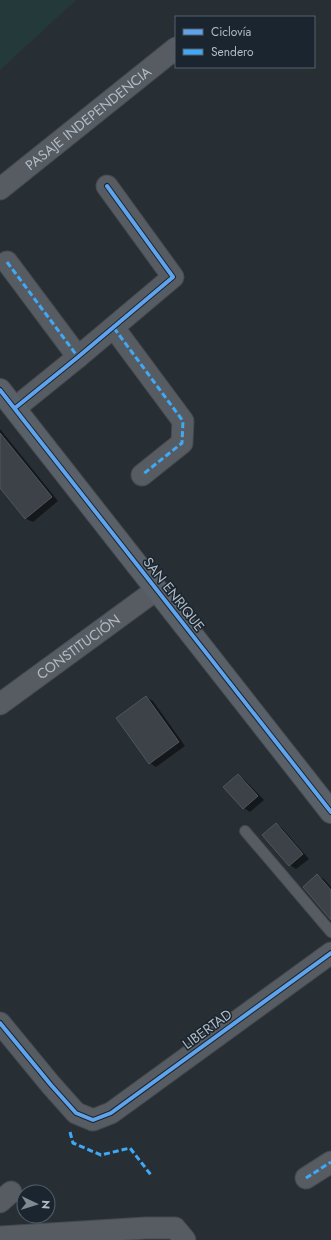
<svg xmlns="http://www.w3.org/2000/svg" width="331" height="1240" font-family="Jost,sans-serif">
<style>
.green{fill:#24393a}
.shadow{fill:#0007}
.building{fill:#3c4248;stroke:#4f565c}
.lines{fill:none;stroke-linecap:round;stroke-linejoin:round}
.lane-casing{stroke:#454a4f;stroke-width:12}
.street-casing{stroke:#454a4f;stroke-width:23}
.secondary-casing{stroke:#454a4f;stroke-width:24}
.lane{stroke:#575c62;stroke-width:10}
.street{stroke:#575c62;stroke-width:21}
.secondary{stroke:#5a6068;stroke-width:22}
.quiet{stroke:#3fa9f5;stroke-width:3;stroke-dasharray:6 3;stroke-linecap:butt}
.cycleway-casing{stroke:#1a252f;stroke-width:6}
.cycleway{stroke:#60a3ed;stroke-width:4}
.labels{text-anchor:middle;dominant-baseline:central;stroke-width:3;stroke-linejoin:round;paint-order:stroke}
.street-label{font-size:14px;fill:#b0bbc6;stroke:#1a252f}
</style>
<rect width="100%" height="100%" fill="#272e34"/>
<!-- green -->
<polygon class="green" points="0,0 76,0 0,70"/>
<!-- shadow -->
<g class="shadow">
<polygon points="0,429 58,501 33,522 26,519 0,487"/>
<polygon points="146,697 153,701 185,746 156,767 150,763"/>
<polygon points="238,775 244,779 264,800 250,812 244,808"/>
<polygon points="276,824 282,828 309,859 296,869 290,865"/>
<polygon points="317,875 324,879 331,887 331,911"/>
</g>
<!-- building -->
<g class="building">
<polygon points="0,433 52,497 25,519 0,488"/>
<polygon points="146,696 179,742 149,764 116,718"/>
<polygon points="238,774 258,796 243,809 223,787"/>
<polygon points="276,823 303,854 289,866 262,835"/>
<polygon points="317,874 331,890 331,920 303,887"/>
</g>
<g class="lines">
<defs>
<polyline id="lane" points="245,831 331,932"/>
<g id="street">
<path id="s1" d="M0,189L176,48"/>
<polyline points="7,262 78,357"/>
<polyline points="114,328 183,421 182,443 142,475"/>
<polyline points="15,408 78,357 173,277 107,186"/>
<path id="s2" d="M0,704L156,590"/>
<polyline points="0,1023 51,1085 76,1113 93,1120 111,1113 331,953"/>
<polyline points="306,1178 331,1162"/>
<polyline points="0,1202 11,1192"/>
<polyline points="0,1237 146,1228 175,1228 185,1240"/>
</g>
<polyline id="secondary" points="0,390 331,812"/>
</defs>
<!-- lane casing -->
<use href="#lane" class="lane-casing"/>
<!-- street casing -->
<use href="#street" class="street-casing"/>
<!-- secondary casing -->
<use href="#secondary" class="secondary-casing"/>
<!-- lane -->
<use href="#lane" class="lane"/>
<!-- street -->
<use href="#street" class="street"/>
<!-- secondary -->
<use href="#secondary" class="secondary"/>
<!-- quiet -->
<g class="quiet">
<polyline points="7,262 78,357"/>
<polyline points="114,328 183,421 182,443 142,475"/>
<polyline points="70,1132 73,1143 101,1155 130,1148 151,1175"/>
<polyline points="306,1178 331,1162"/>
</g>
<defs>
<g id="cycleway">
<polyline points="0,390 331,812"/>
<polyline points="15,408 78,357 173,277 107,186"/>
<polyline points="0,1023 51,1085 76,1113 93,1120 111,1113 331,953"/>
</g>
</defs>
<!-- cycleway casing -->
<use href="#cycleway" class="cycleway-casing"/>
<!-- cycleway -->
<use href="#cycleway" class="cycleway"/>
</g>
<g class="labels">
<!-- street labels -->
<g class="street-label">
<text stroke="none"><textPath href="#s1" startOffset="113">PASAJE INDEPENDENCIA</textPath></text>
<text transform="translate(174 594) rotate(52)">SAN ENRIQUE</text>
<text stroke="none"><textPath href="#s2" startOffset="97">CONSTITUCIÓN</textPath></text>
<text transform="translate(207 1029) rotate(-36)">LIBERTAD</text>
</g>
</g>
<!-- legend -->
<rect x="175" y="16" width="140" height="52" fill="#1a252f" stroke="#56616b"/>
<rect x="183" y="29" width="20" height="6" fill="#60a3ed" stroke="#56616b"/>
<text x="211" y="36" font-size="12" fill="#b0bbc6">Ciclovía</text>
<rect x="183" y="49" width="20" height="6" fill="#3fa9f5" stroke="#56616b"/>
<text x="211" y="56" font-size="12" fill="#b0bbc6">Sendero</text>
<!-- north arrow -->
<g transform="translate(36 1204) rotate(94)"><circle r="19" fill="#1a252f" stroke="#56616b"/>
<path d="M0-3L7 15L0 10L-7 15Z" fill="#808a93"/>
<text y="-6" font-size="11" font-weight="bold" text-anchor="middle" fill="#b0bbc6">N</text>
</g>
</svg>
